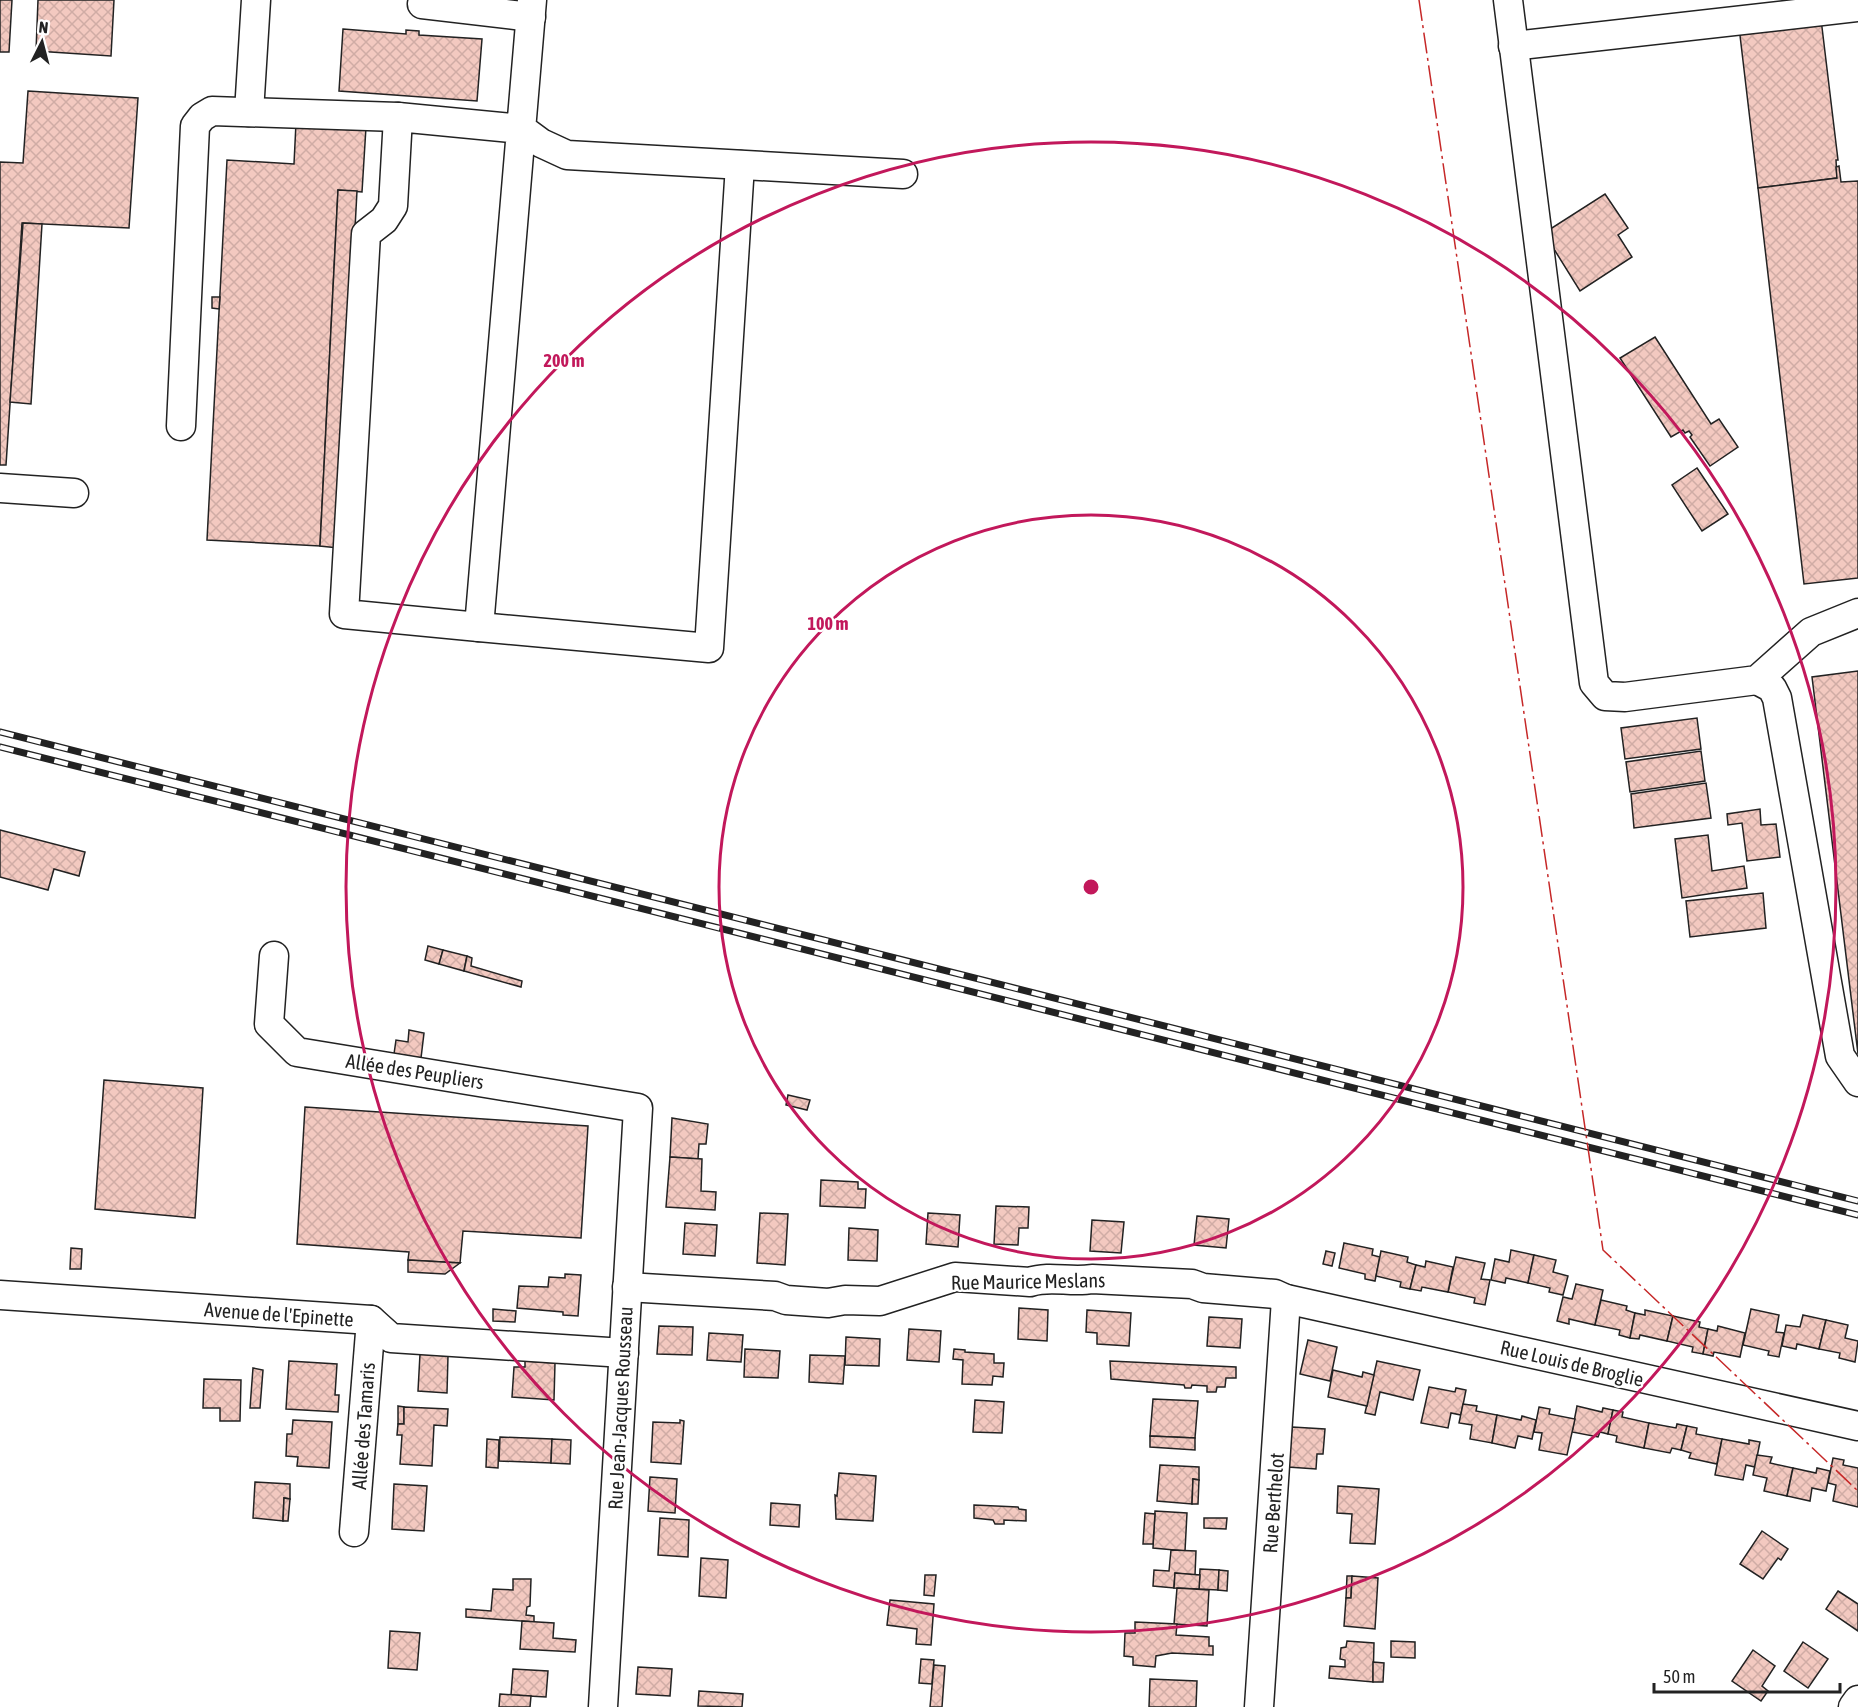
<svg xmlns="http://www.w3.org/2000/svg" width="1858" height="1707" font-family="'Asap Condensed',sans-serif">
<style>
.building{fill:url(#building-cross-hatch);stroke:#222;stroke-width:1.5}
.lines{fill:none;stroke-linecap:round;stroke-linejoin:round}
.minor-casing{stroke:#222;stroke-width:31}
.minor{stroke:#fff;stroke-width:28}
.rail-casing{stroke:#222;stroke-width:7}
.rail{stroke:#fff;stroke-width:4.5;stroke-dasharray:14;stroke-linecap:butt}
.power{stroke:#c62828;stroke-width:1.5;stroke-dasharray:21 4.5 3 4.5;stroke-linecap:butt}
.ring{fill:none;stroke:#c2185b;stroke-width:3}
.labels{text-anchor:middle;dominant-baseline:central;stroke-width:4.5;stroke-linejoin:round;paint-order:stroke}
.street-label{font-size:20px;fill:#222;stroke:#fff}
.centre{fill:#c2185b;stroke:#fff;stroke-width:3}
.ring-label{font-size:18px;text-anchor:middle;font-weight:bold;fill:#c2185b;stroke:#fff;stroke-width:4.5;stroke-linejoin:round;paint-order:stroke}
</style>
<defs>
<pattern id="building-cross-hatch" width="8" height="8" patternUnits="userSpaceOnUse" patternTransform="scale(1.5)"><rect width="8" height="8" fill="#f3c9c0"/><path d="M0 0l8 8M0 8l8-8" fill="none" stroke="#d0aca5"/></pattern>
</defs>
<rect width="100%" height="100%" fill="#fff"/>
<!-- building -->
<g class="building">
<polygon points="0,0 12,0 9,52 0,52"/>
<polygon points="38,0 114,0 111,56 36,51"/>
<polygon points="1821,19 1838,160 1836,160 1837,178 1758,188 1739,27"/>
<polygon points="343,29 406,34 406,30 419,31 419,35 482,39 477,101 339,91"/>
<polygon points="28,91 138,98 129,228 22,223 6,465 0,465 0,162 23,163"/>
<polygon points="296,123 366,127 362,192 338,190 320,546 207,540 227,160 294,164"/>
<polygon points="1839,166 1841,182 1858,181 1858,578 1804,584 1758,188 1837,178 1836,167"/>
<polygon points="338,190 357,191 338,548 320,546"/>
<polygon points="1605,194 1628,228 1618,235 1632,257 1580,291 1544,233"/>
<polygon points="23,223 42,224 31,404 10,402"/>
<polygon points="212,297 220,297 219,309 212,308"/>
<polygon points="1655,337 1711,424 1719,419 1738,447 1710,466 1690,437 1692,435 1689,431 1685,433 1683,430 1671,437 1620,358"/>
<polygon points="1697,468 1728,514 1702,531 1672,485"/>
<polygon points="1858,671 1858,1054 1812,677"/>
<polygon points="1697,718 1701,749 1625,759 1621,728"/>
<polygon points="1701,751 1705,781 1630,792 1626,762"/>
<polygon points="1706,783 1711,818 1634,828 1631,794"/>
<polygon points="1760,809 1761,825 1776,824 1780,857 1747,861 1742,823 1728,825 1727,814"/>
<polygon points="0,830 85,852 79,876 54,869 48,890 0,877"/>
<polygon points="1708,835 1712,871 1744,866 1747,888 1682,898 1675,839"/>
<polygon points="1763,893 1766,928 1690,937 1686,901"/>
<polygon points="428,946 443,950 439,964 425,960"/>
<polygon points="443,950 467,956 464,971 439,964"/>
<polygon points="467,956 472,958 471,966 522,981 521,987 464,971"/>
<polygon points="409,1030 424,1033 421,1058 394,1054 396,1040 408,1042"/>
<polygon points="104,1080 203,1088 195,1218 95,1209"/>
<polygon points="788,1095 810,1100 807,1110 786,1105"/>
<polygon points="305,1107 588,1126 581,1238 463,1231 460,1263 408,1260 409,1252 297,1244"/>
<polygon points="672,1118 708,1124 706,1144 699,1144 698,1159 670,1157"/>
<polygon points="670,1157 702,1159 701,1191 716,1192 715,1210 666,1207"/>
<polygon points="821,1180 858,1182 858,1189 866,1189 865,1208 820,1206"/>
<polygon points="996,1206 1029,1207 1028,1228 1019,1228 1018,1245 994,1244"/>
<polygon points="760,1213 788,1214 785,1265 757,1263"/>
<polygon points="928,1213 960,1215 958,1247 926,1244"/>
<polygon points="1197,1216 1229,1219 1226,1248 1194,1245"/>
<polygon points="1092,1220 1124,1222 1121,1253 1090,1251"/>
<polygon points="685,1223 717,1225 715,1256 683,1254"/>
<polygon points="849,1228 878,1230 877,1261 848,1260"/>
<polygon points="1344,1243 1373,1249 1372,1255 1380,1257 1375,1281 1365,1279 1365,1274 1339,1268"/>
<polygon points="71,1248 82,1249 81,1269 70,1269"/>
<polygon points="1511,1250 1534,1255 1528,1283 1506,1278 1505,1283 1491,1280 1495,1259 1509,1262"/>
<polygon points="1326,1251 1335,1253 1332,1266 1323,1264"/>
<polygon points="1381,1251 1408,1257 1407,1262 1416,1265 1410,1289 1400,1287 1401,1282 1376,1276"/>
<polygon points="1534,1255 1556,1260 1553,1272 1568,1276 1563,1295 1549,1292 1550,1288 1528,1283"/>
<polygon points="1456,1257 1485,1263 1481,1279 1490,1280 1485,1305 1474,1303 1475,1298 1448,1292"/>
<polygon points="408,1260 460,1263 445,1274 408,1272"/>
<polygon points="1426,1261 1453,1267 1448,1292 1422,1287 1421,1291 1410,1289 1416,1265 1425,1267"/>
<polygon points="565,1274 581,1275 578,1316 563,1315 563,1312 517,1308 519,1286 548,1287 549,1277 565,1278"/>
<polygon points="1576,1284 1603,1290 1595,1325 1569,1319 1569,1324 1557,1321 1563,1297 1572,1299"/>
<polygon points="1601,1300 1627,1306 1626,1310 1635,1313 1630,1338 1619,1335 1620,1330 1595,1325"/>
<polygon points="1019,1308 1048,1310 1047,1341 1018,1339"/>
<polygon points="493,1309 516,1311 515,1322 493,1321"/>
<polygon points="1751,1309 1779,1315 1776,1332 1784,1333 1779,1357 1768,1355 1769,1351 1743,1345"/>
<polygon points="1087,1310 1131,1313 1129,1346 1097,1344 1097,1333 1086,1332"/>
<polygon points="1645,1310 1673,1316 1667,1341 1640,1335 1639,1339 1630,1338 1635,1313 1645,1315"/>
<polygon points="1803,1315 1826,1320 1819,1349 1797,1344 1796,1349 1782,1346 1786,1325 1800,1327"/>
<polygon points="1673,1316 1700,1322 1699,1327 1708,1329 1703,1354 1692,1352 1693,1347 1667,1341"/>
<polygon points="1209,1317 1242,1319 1240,1348 1207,1346"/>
<polygon points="1826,1320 1848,1325 1845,1338 1858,1341 1855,1362 1839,1358 1840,1353 1819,1349"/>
<polygon points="659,1326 693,1327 692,1355 657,1354"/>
<polygon points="1718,1326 1745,1333 1740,1357 1714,1352 1713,1356 1703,1354 1708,1329 1717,1331"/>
<polygon points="909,1329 941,1331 939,1362 907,1360"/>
<polygon points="709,1333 743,1335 741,1362 707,1360"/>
<polygon points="846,1337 880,1339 879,1366 845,1365"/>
<polygon points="1308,1340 1337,1347 1330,1381 1300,1374"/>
<polygon points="745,1349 780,1351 778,1378 744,1377"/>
<polygon points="954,1349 965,1350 965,1352 994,1354 994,1363 1004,1363 1003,1377 993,1376 992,1385 962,1384 963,1360 953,1359"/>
<polygon points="420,1354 448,1356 447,1393 418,1391"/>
<polygon points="810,1355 845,1356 843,1384 809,1382"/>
<polygon points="289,1361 337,1364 335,1395 339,1395 338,1412 286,1409"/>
<polygon points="525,1361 555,1363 554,1400 512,1397 514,1367 525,1367"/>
<polygon points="1110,1361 1236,1367 1236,1378 1226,1378 1225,1387 1217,1387 1216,1392 1207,1392 1207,1386 1192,1385 1191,1388 1185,1388 1184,1385 1111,1379"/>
<polygon points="1377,1361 1420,1370 1413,1400 1380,1392 1375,1415 1365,1413"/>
<polygon points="253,1368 263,1370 260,1408 250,1408"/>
<polygon points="1333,1370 1362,1377 1363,1372 1374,1375 1367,1406 1328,1397"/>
<polygon points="204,1379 241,1380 240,1421 220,1421 220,1408 203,1408"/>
<polygon points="1429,1387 1455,1392 1456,1388 1466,1390 1461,1415 1451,1413 1448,1428 1421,1423"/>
<polygon points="1153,1399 1198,1401 1195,1438 1150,1436"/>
<polygon points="975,1400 1004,1402 1002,1433 973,1432"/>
<polygon points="1463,1404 1477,1406 1476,1411 1497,1415 1492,1443 1470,1439 1472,1425 1459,1423"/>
<polygon points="398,1406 404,1407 404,1424 398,1424"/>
<polygon points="1577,1406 1602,1412 1603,1408 1613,1410 1608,1434 1600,1432 1598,1437 1572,1432"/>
<polygon points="404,1407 448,1409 447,1426 434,1425 432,1466 400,1464 402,1435 397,1435 398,1424 404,1424"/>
<polygon points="1539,1407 1550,1409 1549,1414 1575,1419 1567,1455 1539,1450 1542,1433 1534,1432"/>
<polygon points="1613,1410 1623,1412 1622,1417 1649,1423 1644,1448 1616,1442 1617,1436 1608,1434"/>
<polygon points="1497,1415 1521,1420 1522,1416 1536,1420 1532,1439 1518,1436 1515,1448 1492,1443"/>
<polygon points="293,1420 332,1422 329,1468 297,1466 298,1457 286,1456 287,1434 292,1434"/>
<polygon points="680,1420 684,1421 681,1464 651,1462 653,1422 680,1423"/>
<polygon points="1649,1423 1676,1428 1677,1424 1687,1426 1681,1450 1672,1448 1670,1453 1644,1448"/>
<polygon points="1687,1426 1697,1428 1696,1434 1722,1439 1717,1464 1689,1458 1691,1453 1681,1450"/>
<polygon points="1292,1427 1325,1429 1323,1454 1317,1454 1316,1469 1288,1467"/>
<polygon points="1150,1436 1195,1438 1195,1450 1150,1447"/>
<polygon points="500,1437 552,1439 551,1463 499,1461"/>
<polygon points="487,1439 499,1440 498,1468 486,1467"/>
<polygon points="552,1439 571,1440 570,1464 551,1463"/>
<polygon points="1722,1439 1749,1444 1749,1440 1760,1442 1755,1467 1746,1465 1743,1480 1715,1475"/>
<polygon points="1757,1455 1772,1457 1770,1463 1793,1468 1787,1496 1764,1491 1767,1478 1753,1475"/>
<polygon points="1833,1458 1844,1460 1843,1465 1858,1468 1858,1507 1833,1501 1836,1485 1828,1483"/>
<polygon points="1160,1465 1199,1467 1199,1480 1193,1479 1192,1504 1157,1501"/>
<polygon points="1793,1468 1816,1473 1817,1468 1830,1471 1826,1491 1812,1488 1810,1501 1787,1496"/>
<polygon points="839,1473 876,1476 873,1521 836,1519 835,1495 837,1496"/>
<polygon points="650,1477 677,1479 675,1513 648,1511"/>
<polygon points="1193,1479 1199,1480 1198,1504 1192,1504"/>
<polygon points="255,1482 290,1484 290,1499 284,1498 283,1521 253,1518"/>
<polygon points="394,1484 427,1486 424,1531 392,1529"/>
<polygon points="1338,1486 1379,1489 1375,1544 1350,1543 1352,1514 1337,1513"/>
<polygon points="284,1498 290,1499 288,1521 283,1521"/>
<polygon points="771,1503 800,1505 799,1527 770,1525"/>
<polygon points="974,1505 1018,1507 1019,1509 1026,1510 1026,1521 1004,1520 1004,1524 995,1524 993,1520 974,1518"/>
<polygon points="1155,1511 1187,1513 1185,1551 1153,1548"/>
<polygon points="1145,1513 1155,1514 1153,1544 1143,1544"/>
<polygon points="660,1518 689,1520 688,1557 658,1555"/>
<polygon points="1204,1518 1227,1518 1226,1529 1204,1528"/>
<polygon points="1762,1531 1788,1549 1781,1560 1778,1558 1763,1579 1740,1564"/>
<polygon points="1171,1550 1196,1551 1195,1575 1175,1573 1174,1588 1153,1586 1154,1570 1169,1571"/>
<polygon points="701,1558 728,1560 726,1598 699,1596"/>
<polygon points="1200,1569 1219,1570 1218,1590 1199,1589"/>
<polygon points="1219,1570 1228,1571 1227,1591 1218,1590"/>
<polygon points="1175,1573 1200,1575 1199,1589 1174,1588"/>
<polygon points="925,1575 936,1575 934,1596 924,1595"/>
<polygon points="1347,1576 1352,1576 1351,1598 1346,1598"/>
<polygon points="1352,1576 1378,1578 1375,1629 1344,1626 1346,1598 1351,1598"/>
<polygon points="513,1579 531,1579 530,1606 527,1607 526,1615 534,1616 534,1622 466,1617 466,1609 491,1611 493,1589 513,1590"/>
<polygon points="1177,1588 1209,1590 1207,1626 1174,1624"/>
<polygon points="1838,1591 1858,1604 1858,1631 1826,1609"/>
<polygon points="890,1600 934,1604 931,1645 916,1644 917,1629 887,1625"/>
<polygon points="522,1621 554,1623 553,1638 576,1640 575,1652 520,1649"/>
<polygon points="1135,1622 1177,1624 1176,1635 1209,1637 1209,1646 1213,1646 1213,1655 1172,1653 1156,1656 1155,1667 1133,1665 1133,1657 1124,1656 1125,1633 1135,1633"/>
<polygon points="390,1631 420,1633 417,1670 388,1668"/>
<polygon points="1347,1641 1374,1643 1373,1682 1329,1678 1330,1666 1345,1667 1345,1660 1340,1659 1341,1648 1346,1647"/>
<polygon points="1391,1641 1415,1642 1415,1658 1391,1657"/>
<polygon points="1803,1642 1828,1659 1808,1688 1784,1671"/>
<polygon points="1753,1650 1775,1666 1762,1686 1768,1691 1761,1701 1732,1681"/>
<polygon points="921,1659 934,1660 932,1684 919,1683"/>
<polygon points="1373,1662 1384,1663 1383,1682 1373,1682"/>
<polygon points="934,1665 945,1666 942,1707 930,1707"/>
<polygon points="638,1667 672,1669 670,1696 636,1694"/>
<polygon points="513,1669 548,1671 546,1697 511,1695"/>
<polygon points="1150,1679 1197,1681 1196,1707 1149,1707"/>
<polygon points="699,1691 743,1694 742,1707 698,1706"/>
<polygon points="500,1694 531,1696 530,1707 499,1707"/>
</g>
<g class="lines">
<defs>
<g id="minor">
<polyline points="532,0 479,627 344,614 366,234 384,220 393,206 398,117 522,129 541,143 567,155 903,174"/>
<polyline points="1508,0 1594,683 1605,696 1625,697 1757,680 1811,632 1858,613"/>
<polyline points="422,4 531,17"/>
<polyline points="1513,46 1858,7"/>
<polyline points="249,112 256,0"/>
<polyline points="181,426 195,126 202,117 212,111 398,117"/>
<polyline points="0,488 74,493"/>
<polyline points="479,627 709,648 740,165"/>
<polyline points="1757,680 1772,688 1777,698 1840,1056 1858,1082"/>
<polyline points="274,956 269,1024 297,1052 638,1108 603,1707"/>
<path d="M627,1287L775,1296L786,1300L828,1303L845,1300L880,1301L955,1277L1030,1282C1050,1275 1071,1283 1092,1279L1192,1284L1203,1288L1275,1294L1286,1299L1858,1426"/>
<polyline points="0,1295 371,1320 391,1338 624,1353"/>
<polyline points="354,1532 371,1320"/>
<polyline points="1259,1707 1286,1299"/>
<polyline points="1853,1707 1858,1700"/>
</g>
</defs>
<!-- minor casing -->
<use href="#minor" class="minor-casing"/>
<!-- minor -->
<use href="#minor" class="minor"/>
<defs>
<g id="rail">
<polyline points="0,732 1858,1201"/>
<polyline points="0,747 1858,1215"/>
</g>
</defs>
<!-- rail casing -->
<use href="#rail" class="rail-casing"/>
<!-- rail -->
<use href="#rail" class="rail"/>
<!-- power -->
<polyline class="power" points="1419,0 1603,1250 1858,1491"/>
</g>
<!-- distance rings -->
<g class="ring">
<circle cx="1091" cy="887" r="372"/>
<circle cx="1091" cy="887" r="745"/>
</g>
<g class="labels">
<!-- street labels -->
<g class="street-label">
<text transform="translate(415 1071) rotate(9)">Allée des Peupliers</text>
<text transform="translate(1028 1281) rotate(-1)">Rue Maurice Meslans</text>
<text transform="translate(279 1314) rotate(4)">Avenue de l'Epinette</text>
<text transform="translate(1572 1363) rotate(13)">Rue Louis de Broglie</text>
<text transform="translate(620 1408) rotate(-87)">Rue Jean-Jacques Rousseau</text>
<text transform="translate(363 1426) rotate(-86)">Allée des Tamaris</text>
<text transform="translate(1273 1503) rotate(-86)">Rue Berthelot</text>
</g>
</g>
<circle cx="1091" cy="887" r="9" class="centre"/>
<g class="ring-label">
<text x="564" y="367">200 m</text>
<text x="828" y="630">100 m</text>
</g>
<!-- north arrow -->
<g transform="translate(42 42) rotate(6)" stroke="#ffffff" stroke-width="4.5" paint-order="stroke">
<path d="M0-4.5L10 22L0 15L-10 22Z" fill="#222222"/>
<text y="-9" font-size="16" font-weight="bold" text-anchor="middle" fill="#222222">N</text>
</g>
<!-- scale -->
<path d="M1654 1683v9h186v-9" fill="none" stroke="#222222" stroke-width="3"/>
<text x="1663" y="1683" font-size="18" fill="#222222" stroke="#ffffff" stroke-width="4.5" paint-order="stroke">50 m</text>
</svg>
